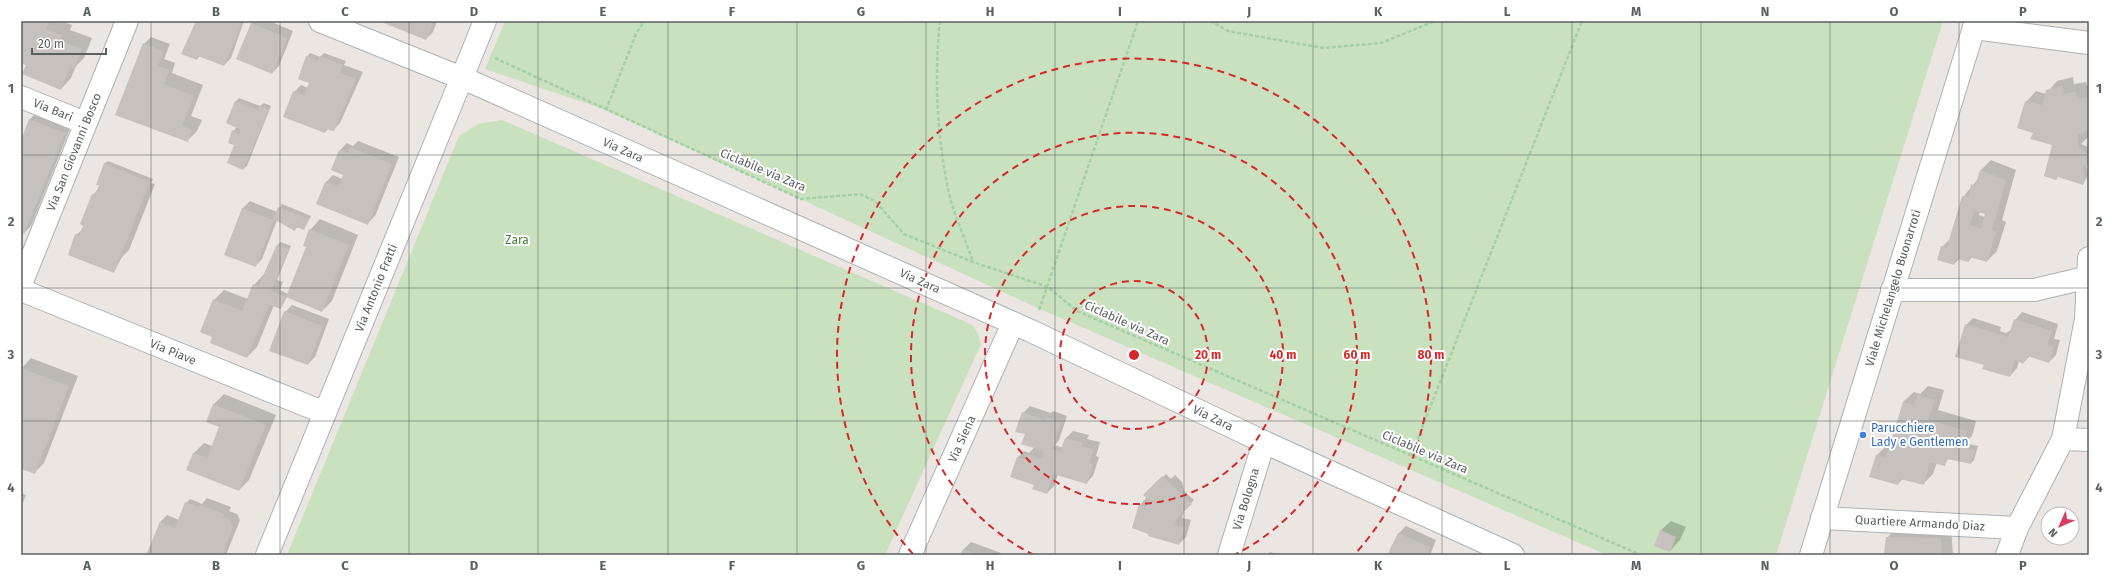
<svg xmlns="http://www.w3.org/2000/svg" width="2110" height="576" font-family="'Fira Sans',sans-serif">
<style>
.green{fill:#cae1c0}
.shadow{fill:#0003;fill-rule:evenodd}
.building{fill:#c7c1be;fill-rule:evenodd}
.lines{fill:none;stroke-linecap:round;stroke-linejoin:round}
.street-casing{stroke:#adb1b3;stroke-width:24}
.secondary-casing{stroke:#acb1b3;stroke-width:24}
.path{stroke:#a5cfa4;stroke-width:2.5;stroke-dasharray:4 2;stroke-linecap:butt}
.street{stroke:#fff;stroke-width:22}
.secondary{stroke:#fff;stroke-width:22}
.grid{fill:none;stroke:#5a5f61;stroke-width:1;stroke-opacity:0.55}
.ring{fill:none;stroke:#d62828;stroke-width:2;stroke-dasharray:7 5}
.shop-dot{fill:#3f7fe0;stroke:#fff;stroke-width:1.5}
.labels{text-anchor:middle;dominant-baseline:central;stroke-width:4;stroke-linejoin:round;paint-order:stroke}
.street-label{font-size:12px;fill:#5a5f61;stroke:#fff}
.park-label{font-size:12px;fill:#4d7d3c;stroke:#fff}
.shop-label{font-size:12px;fill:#366cbe;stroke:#fff;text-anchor:start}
.centre{fill:#d62828;stroke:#fff;stroke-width:2}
.ring-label{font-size:12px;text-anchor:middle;font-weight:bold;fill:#d62828;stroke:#fff;stroke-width:4;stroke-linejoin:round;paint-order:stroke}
.neatline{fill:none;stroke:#5a5f61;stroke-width:1.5}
.grid-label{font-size:13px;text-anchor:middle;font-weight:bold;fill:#5a5f61}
</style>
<rect width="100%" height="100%" fill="#ebe6e1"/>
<!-- green -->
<g class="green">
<polygon points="505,21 1943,21 1776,555 1607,555 1040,309 606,110 485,69"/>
<polygon points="502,120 973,325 978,334 981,344 885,555 287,555 459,136 478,124"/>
</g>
<!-- shadow -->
<g class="shadow">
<polygon points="21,21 61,21 72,25 70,30 92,38 84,58 76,66 71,78 61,89 21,62"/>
<polygon points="196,21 244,21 231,58 224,65 200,56 197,59"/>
<polygon points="254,21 269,21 293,31 279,66 272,73 251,24"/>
<polygon points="382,21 437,21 433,32 426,39"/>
<polygon points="151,37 170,44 164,59 175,63 172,73 203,85 191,116 202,120 197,131 187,141 144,44"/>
<polygon points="310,53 320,57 324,53 346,61 344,65 363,72 340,123 333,130 328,129 325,132 294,92 301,85 308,88 310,83 307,57"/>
<polygon points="2073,77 2074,84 2086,82 2089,90 2089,130 2088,137 2081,144 2088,147 2089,164 2086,164 2088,175 2083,184 2056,141 2034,132 2026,102 2036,91 2046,94 2057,81"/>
<polygon points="239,98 260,106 264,103 271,106 247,166 243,169 233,131 237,127 227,123 236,101"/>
<polygon points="37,112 71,126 31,226 24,233 21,232 21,143 30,119"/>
<polygon points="358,141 399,157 375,216 368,223 317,203 326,182 333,175 342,179 344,174 332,170 340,150 347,143 353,146"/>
<path d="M1991,160L2016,170L2002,220L2006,222L1997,251L1987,261L1972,257L1969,261L1959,259L1954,264L1942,247L1951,238L1963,197L1978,179L1981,170ZM1980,212L1986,213L1985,217L1979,215Z"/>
<polygon points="108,161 153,179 151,183 155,184 129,250 122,257 114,272 76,235 84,228 93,195 99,188 104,164"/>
<polygon points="250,201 277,212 282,204 311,216 304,229 298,227 295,229 277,220 262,259 255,266 225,254 243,208"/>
<polygon points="320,219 358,235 332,301 322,311 287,297 281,308 274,305 257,347 247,357 214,336 214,300 224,290 248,299 254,285 264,274 277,245 281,242 291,246 277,280 283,282 280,290 288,294 308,246 310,230"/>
<polygon points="292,305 329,319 315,357 308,364 285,312"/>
<polygon points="2022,312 2058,324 2054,339 2060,340 2056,355 2049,362 2030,356 2023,363 2019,361 2017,368 2010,376 1985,365 1966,325 1973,318 2001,327 2000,331 2006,333 2011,330 2015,320"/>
<polygon points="31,358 78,376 44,463 34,473 21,468 21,369"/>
<polygon points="1928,386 1944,390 1938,410 1976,421 1972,436 1965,443 1978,446 1974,460 1971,463 1949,458 1944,465 1937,463 1933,474 1923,484 1903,479 1898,484 1871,476 1877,455 1887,445 1891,446 1903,402 1914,392 1920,394"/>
<polygon points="224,394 276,415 249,480 239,490 188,469 194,453 204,443 212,446 220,427 207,421 214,404"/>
<polygon points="1030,406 1051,413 1053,411 1067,416 1059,440 1055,445 1063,448 1066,438 1073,431 1089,435 1087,439 1100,442 1096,456 1099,457 1093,476 1086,483 1058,474 1054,486 1047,493 1035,485 1017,458 1024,451 1029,453 1035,447 1026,433 1023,413"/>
<polygon points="1166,474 1171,479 1175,475 1182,482 1184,491 1194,500 1184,511 1182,518 1191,520 1186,537 1179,544 1133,528 1140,505 1147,497 1145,495"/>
<polygon points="21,493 26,495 21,507"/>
<polygon points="207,498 231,507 229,511 237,514 240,520 226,555 147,555 160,522 167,515 179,520 186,503 190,499 202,504"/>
<polygon points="1671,521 1686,527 1680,540 1670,551 1660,531"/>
<polygon points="1406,526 1436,540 1430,555 1396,555 1390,553 1399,533"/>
<polygon points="1897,527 1951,528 1953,555 1885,555 1887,538"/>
<polygon points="971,542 1001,553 1001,555 962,555 964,549"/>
<polygon points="1270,552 1280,555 1266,555"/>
</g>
<!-- building -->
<g class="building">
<polygon points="21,21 43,21 49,23 46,29 62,35 60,40 82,49 74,69 70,67 61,90 22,74 26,65 21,63"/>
<polygon points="196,21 233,21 242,24 224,66 198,56 197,60 181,54"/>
<polygon points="379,21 434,21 426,40"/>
<polygon points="251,23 287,38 272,74 236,59"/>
<polygon points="143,43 164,51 158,66 169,70 164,84 194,96 182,126 192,130 188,142 115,115"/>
<polygon points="306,56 318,61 320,56 343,65 340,73 356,79 334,131 326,129 325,133 283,117 293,91 304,95 309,83 298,79"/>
<polygon points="2063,86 2064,94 2075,92 2078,99 2089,97 2089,131 2078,134 2078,148 2085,150 2089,162 2089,165 2083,166 2085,179 2083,185 2058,177 2056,180 2044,176 2052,145 2030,139 2033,133 2017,128 2025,101 2042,105 2046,90"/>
<polygon points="235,101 258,110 260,106 269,110 243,170 227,163 234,145 228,143 232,130 239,134 241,130 226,123"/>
<polygon points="29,119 65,133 24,234 21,233 21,140"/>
<polygon points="350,147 392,164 368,225 316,204 325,182 338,187 343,175 331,170 339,150 348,153"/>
<polygon points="104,163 150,182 114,273 68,255 75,234 79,236 83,226 80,224 92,194 95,195 99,185 96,185"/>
<path d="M1980,170L2006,180L1992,230L1996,232L1987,262L1970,257L1969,262L1956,259L1954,265L1937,260L1941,246L1947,247L1962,196L1968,197L1971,184L1975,186ZM1974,211L1985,214L1981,229L1970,225Z"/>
<polygon points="278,207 309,219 304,230 296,227 295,231 273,219"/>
<polygon points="242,208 274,220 256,267 224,255"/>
<polygon points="309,229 349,245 322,312 286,297 306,247 303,246"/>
<polygon points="277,245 289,249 271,291 286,297 281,309 269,305 247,358 210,343 212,337 200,332 213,299 242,311 253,284 259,286"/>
<polygon points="284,311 323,326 308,365 269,351"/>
<polygon points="2014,319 2052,331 2047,345 2054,347 2049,363 2027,356 2023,364 2015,360 2010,377 1982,369 1984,365 1955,357 1965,324 2008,337"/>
<polygon points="21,368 69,386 35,474 21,469"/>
<polygon points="1917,395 1935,400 1928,420 1967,431 1962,447 1975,450 1971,464 1947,459 1945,466 1930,462 1924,485 1900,479 1898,485 1869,477 1876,455 1886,457 1903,402 1914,405"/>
<polygon points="213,404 266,425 239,491 186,470 193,453 207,458 219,427 206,422"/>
<polygon points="1022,412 1045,420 1045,417 1061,423 1052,449 1060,452 1065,438 1082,442 1081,446 1094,449 1089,463 1093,464 1087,484 1053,474 1047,494 1032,489 1034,485 1010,477 1017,457 1024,460 1026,454 1041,459 1044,451 1021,444 1025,434 1015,432"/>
<polygon points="1162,476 1192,504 1177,518 1175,525 1185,527 1179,545 1148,536 1148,534 1132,528 1139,504 1145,507 1150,501 1143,495"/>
<polygon points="185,502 198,507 200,505 224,514 223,518 230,521 233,528 222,555 146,555 160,522 175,528"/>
<polygon points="1660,530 1676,537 1670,552 1654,546"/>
<polygon points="1398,533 1430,547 1427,555 1391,555 1389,553 1390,549"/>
<polygon points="1886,537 1941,538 1942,555 1884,555"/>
<polygon points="963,549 980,555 960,555"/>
</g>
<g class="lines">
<defs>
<g id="street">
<polyline points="320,21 474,83 1031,331 1264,442 1513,555"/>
<polyline points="1974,28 2089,43"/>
<polyline points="21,97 85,123"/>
<polyline points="21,284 127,21"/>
<polyline points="21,290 325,413"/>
<polyline points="1892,290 2034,290 2089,277"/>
<polyline points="2063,439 2089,440"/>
<polyline points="1822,518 2017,528"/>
<polyline points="267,555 485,21"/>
<polyline points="910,555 1013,323"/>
<polyline points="1229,555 1264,442"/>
<polyline points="2007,555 2017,528 2063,439 2086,319 2089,258"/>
</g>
<polyline id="secondary" points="1811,555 1976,21"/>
</defs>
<!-- street casing -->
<use href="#street" class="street-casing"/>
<!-- secondary casing -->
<use href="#secondary" class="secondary-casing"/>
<!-- path -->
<g class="path">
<path d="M940,21C934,76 937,135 948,189C953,213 965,238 973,262"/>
<polyline points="1210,21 1228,31 1323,48 1381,43 1435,21"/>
<polyline points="495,58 801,199 860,194 875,201 904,234 973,262 1048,287 1077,311 1641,555"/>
<polyline points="606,110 636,34 644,21"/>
<polyline points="1039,310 1138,21"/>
<polyline points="1411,456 1582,21"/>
</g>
<!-- street -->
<use href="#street" class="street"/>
<!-- secondary -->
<use href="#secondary" class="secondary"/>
</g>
<!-- grid -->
<path class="grid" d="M151,21V555M280,21V555M409,21V555M538,21V555M668,21V555M797,21V555M926,21V555M1055,21V555M1184,21V555M1313,21V555M1442,21V555M1572,21V555M1701,21V555M1830,21V555M1959,21V555M21,155H2089M21,288H2089M21,421H2089"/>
<!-- distance rings -->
<g class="ring">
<circle cx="1134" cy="355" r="74"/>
<circle cx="1134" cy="355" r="149"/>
<path d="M1034 555A223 223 0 1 1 1234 555"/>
<path d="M913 554A297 297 0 1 1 1355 554"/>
</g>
<!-- markers -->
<circle class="shop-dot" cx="1863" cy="435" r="4"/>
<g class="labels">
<!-- street labels -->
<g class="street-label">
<text transform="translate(53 110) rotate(22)">Via Bari</text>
<text transform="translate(623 150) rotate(24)">Via Zara</text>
<text transform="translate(74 152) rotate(-68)">Via San Giovanni Bosco</text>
<text transform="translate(763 170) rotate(23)">Ciclabile via Zara</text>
<text transform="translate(920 281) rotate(24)">Via Zara</text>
<text transform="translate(376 288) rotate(-68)">Via Antonio Fratti</text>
<text transform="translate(1893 288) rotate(-73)">Viale Michelangelo Buonarroti</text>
<text transform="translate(1127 323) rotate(24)">Ciclabile via Zara</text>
<text transform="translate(173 352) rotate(22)">Via Piave</text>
<text transform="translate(1213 418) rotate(26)">Via Zara</text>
<text transform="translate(962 439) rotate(-66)">Via Siena</text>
<text transform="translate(1425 452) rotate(23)">Ciclabile via Zara</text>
<text transform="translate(1246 499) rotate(-73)">Via Bologna</text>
<text transform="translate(1920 523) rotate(3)">Quartiere Armando Diaz</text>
</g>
<!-- park labels -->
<g class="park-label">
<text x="517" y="240">Zara</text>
</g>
<!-- shop labels -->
<g class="shop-label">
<text x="1871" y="428">Parucchiere<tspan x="1871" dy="14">Lady e Gentlemen</tspan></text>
</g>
</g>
<circle cx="1134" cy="355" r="6" class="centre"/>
<g class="ring-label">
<text x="1208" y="359">20 m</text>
<text x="1283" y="359">40 m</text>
<text x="1357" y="359">60 m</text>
<text x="1431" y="359">80 m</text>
</g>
<!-- border -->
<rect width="2110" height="576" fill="none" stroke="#ffffff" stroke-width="44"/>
<!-- north arrow -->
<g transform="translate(2060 526) rotate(225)"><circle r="19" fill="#ffffff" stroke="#bdbfc0"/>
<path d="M0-3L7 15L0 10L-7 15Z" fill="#d63c5f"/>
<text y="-6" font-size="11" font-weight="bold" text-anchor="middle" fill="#5a5f61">N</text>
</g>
<!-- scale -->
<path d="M32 48v6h74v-6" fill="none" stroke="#5a5f61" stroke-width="2"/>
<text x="38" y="48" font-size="12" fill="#5a5f61" stroke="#ffffff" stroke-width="3" paint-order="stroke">20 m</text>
<rect x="22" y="22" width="2066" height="532" class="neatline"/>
<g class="grid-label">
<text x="87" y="16">A</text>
<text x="216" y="16">B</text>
<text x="345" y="16">C</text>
<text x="474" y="16">D</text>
<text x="603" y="16">E</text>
<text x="732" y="16">F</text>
<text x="861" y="16">G</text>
<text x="990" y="16">H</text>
<text x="1120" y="16">I</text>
<text x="1249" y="16">J</text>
<text x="1378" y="16">K</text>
<text x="1507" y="16">L</text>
<text x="1636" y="16">M</text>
<text x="1765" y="16">N</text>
<text x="1894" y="16">O</text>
<text x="2023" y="16">P</text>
<text x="11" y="93">1</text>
<text x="2099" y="93">1</text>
<text x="11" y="226">2</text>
<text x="2099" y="226">2</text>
<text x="11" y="359">3</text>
<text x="2099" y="359">3</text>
<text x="11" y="492">4</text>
<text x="2099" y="492">4</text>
<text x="87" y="570">A</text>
<text x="216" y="570">B</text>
<text x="345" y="570">C</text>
<text x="474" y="570">D</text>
<text x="603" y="570">E</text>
<text x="732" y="570">F</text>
<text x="861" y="570">G</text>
<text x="990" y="570">H</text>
<text x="1120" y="570">I</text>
<text x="1249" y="570">J</text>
<text x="1378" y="570">K</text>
<text x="1507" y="570">L</text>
<text x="1636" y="570">M</text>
<text x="1765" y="570">N</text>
<text x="1894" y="570">O</text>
<text x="2023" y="570">P</text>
</g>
</svg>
